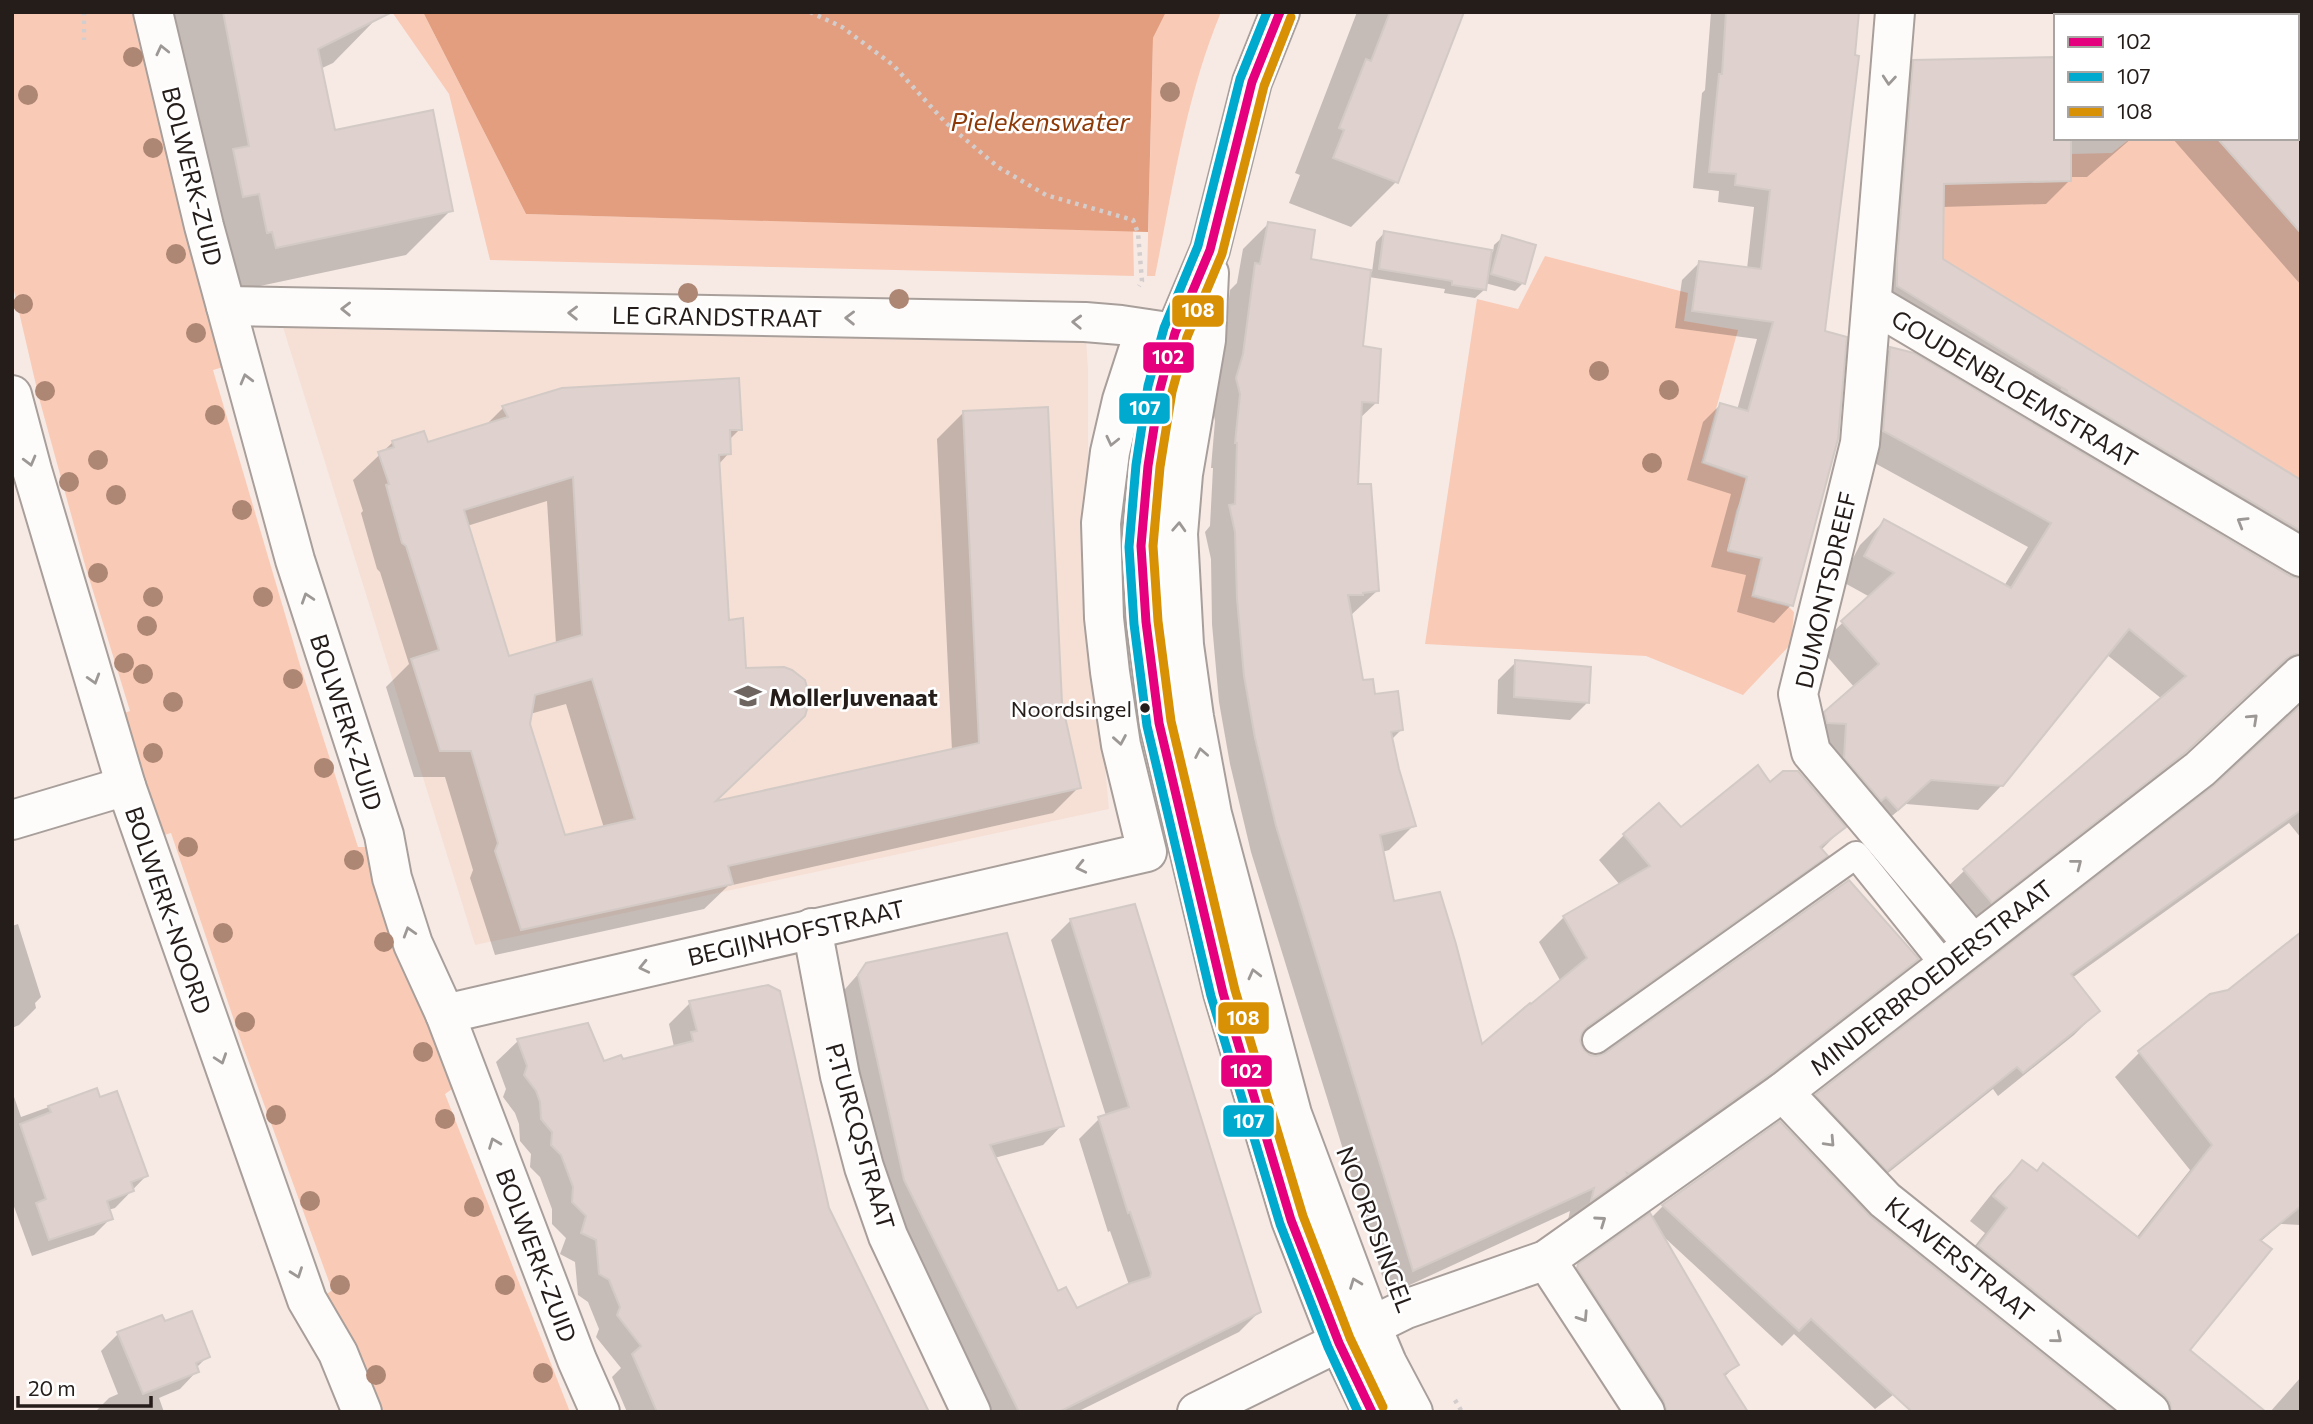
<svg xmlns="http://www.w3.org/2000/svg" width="2313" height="1424" font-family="Commissioner,sans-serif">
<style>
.built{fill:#f6e0d6}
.green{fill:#f9cbb7}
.water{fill:#e29e7f}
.shadow{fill:#0003;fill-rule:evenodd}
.building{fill:#dfd1cd;stroke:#d3cac6;stroke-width:2;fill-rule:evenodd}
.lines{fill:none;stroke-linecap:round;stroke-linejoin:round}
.lane-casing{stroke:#a89f9b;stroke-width:30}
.street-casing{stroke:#a89f9b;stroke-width:42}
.secondary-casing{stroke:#a89f9b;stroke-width:42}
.path{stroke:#d3cecd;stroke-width:4.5;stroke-dasharray:3.5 5;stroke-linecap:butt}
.lane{stroke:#fefcfb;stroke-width:26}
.street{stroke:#fefcfb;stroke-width:38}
.secondary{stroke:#fefcfb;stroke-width:38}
.bus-1-casing{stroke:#fff;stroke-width:14}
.bus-2-casing{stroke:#fff;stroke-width:14}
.bus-3-casing{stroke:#fff;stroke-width:14}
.bus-1{stroke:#e5007d;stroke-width:9}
.bus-2{stroke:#00a9ce;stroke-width:9}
.bus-3{stroke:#d89104;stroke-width:9}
.tree{fill:#ad8674}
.oneway{stroke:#9c9896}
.bus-dot{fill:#251d1a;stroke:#fff;stroke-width:2.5}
.labels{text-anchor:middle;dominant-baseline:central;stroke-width:5;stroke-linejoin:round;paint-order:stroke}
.bus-label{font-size:22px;fill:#251d1a;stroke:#fff;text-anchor:end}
.street-label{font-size:24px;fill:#251d1a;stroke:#fff}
.poi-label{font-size:24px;font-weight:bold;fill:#251d1a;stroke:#fff;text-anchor:start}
.water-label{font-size:26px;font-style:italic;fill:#8d3a08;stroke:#fff}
.line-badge{stroke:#fff;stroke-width:2.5}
.badge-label{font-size:19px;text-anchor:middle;font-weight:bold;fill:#fff}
</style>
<rect width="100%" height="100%" fill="#f7eae5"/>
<!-- built -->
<polygon class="built" points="1085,322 1088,370 1088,583 1109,809 475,945 282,324"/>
<!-- green -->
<g class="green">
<polygon points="12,12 141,12 227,366 213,370 300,665 358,847 373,847 382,899 411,989 434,1033 455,1087 445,1094 570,1412 376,1412 322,1298 332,1290 242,1044 171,833 158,837 118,715 130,711 85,565 39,398 12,282"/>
<polygon points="392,12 423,12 526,214 1133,231 1134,276 490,260 449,94"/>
<path d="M1166,12H1221C1186,96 1173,187 1155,276H1147L1153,38Z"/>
<polygon points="2131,138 2216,138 2301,234 2301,480 1943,259 1944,175 1971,183 2071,181 2071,154 2112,153"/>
<polygon points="1545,256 1688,293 1684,321 1738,330 1701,463 1749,480 1736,511 1727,552 1760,559 1751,597 1789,607 1794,612 1791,644 1743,695 1646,656 1425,644 1477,299 1518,309"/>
</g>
<!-- water -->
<polygon class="water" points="423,12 671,14 672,12 1166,12 1153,38 1148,232 526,214"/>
<!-- shadow -->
<g class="shadow">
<polygon points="161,12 376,12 378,17 333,63 320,69 334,132 451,210 406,255 231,292"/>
<polygon points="1357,12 1462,12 1396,182 1351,227 1289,203 1300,175 1295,173"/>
<polygon points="1711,12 1857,12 1791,605 1774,623 1737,612 1746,575 1711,567 1731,494 1687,480 1703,422 1720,405 1737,410 1757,339 1675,328 1682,280 1699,263 1747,269 1754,207 1718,202 1719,191 1693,188 1702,93 1705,90"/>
<polygon points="2155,12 2301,12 2301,285 2172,138 2297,138 2299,37 2278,14 2150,16"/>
<polygon points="1914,62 2056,138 2132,138 2087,177 2069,177 2070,180 2046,204 1942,207 1942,260 2301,482 2301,838 2289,823 2072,978 2098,1011 2074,1035 1998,1096 1993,1089 1863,1193 1793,1120 1817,1096 2215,788 2295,713 2299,706 2299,694 2271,677 2261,682 2160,776 1967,925 1940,894 1964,871 2162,699 2106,654 2002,785 1978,810 1906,804 1873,832 1801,737 1855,688 1818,646 1870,597 1841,581 1860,545 1884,521 2004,586 2028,547 1860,455 1866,373 1890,349 2289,577 2299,580 2297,571 1874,310 1890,86"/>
<polygon points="1268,224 1309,261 1372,272 1376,242 1384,233 1493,252 1494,245 1503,237 1523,283 1515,291 1485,283 1484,290 1475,298 1444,293 1445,289 1369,277 1361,348 1377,402 1359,419 1356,486 1377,591 1350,616 1362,682 1401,730 1391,740 1414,825 1389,850 1382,852 1393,903 1481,1047 1561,982 1539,942 1564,917 1620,885 1599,860 1624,835 1680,830 1770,784 1844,827 1821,850 1825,856 1800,881 1579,1038 1582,1051 1589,1056 1597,1057 1916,959 1891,984 1743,1099 1567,1224 1570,1211 1388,1295 1251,852 1230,764 1219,702 1212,624 1211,559 1205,532 1210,526 1213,468 1211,468 1215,421 1212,405 1219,381 1230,290 1237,283 1243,249"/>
<path d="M503,408L740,429L729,440V453L718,465L712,804L952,751L937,439L963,413L1060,703L1079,787L1053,813L728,886L704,909L495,955L470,878L473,870L445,777H414L386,687L409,664L380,572L377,569L361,513L363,511L353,480L393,442L427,444L485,426ZM547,501L556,644L508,658L467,526ZM566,704L604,828L564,837L528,724L530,714Z"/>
<polygon points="1516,662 1587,703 1570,720 1497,714 1498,680"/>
<polygon points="1071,920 1259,1312 1239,1332 1077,1412 989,1412 884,1199 839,996 867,964 1062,1125 1043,1145 994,1158 1058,1293 1076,1311 1129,1285 1110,1231 1108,1232 1079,1139 1099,1119 1106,1116 1051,940"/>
<polygon points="18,924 41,997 35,1003 36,1008 19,1025 12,1028 12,926"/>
<polygon points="2301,940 2301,1225 2281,1224 2260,1242 2269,1249 2156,1389 2133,1412 1955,1271 1985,1233 1970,1221 1998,1186 2022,1162 2136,1238 2190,1170 2115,1077 2139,1053 2210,995 2229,991"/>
<polygon points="690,1003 827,1208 927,1412 627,1412 612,1377 621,1368 596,1337 599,1329 588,1302 578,1295 575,1262 560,1254 566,1238 552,1224 552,1209 540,1177 530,1167 531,1154 520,1141 519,1124 515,1113 503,1097 506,1089 496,1062 518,1041 587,1025 603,1063 622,1061 674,1047 669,1024"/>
<polygon points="96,1090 146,1176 115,1208 108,1210 111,1218 94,1235 32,1256 12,1201 12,1091 21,1117"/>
<polygon points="1780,1123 1975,1331 1875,1409 1794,1334 1782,1346 1664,1237 1737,1365 1724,1377 1747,1412 1643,1412 1562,1283 1579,1265 1651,1218 1663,1206"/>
<polygon points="164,1324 208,1356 196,1368 197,1371 180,1389 159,1398 164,1412 95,1412 109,1398 118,1394 101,1351 118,1334"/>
<polygon points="2301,1377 2301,1412 2270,1412"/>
</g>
<!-- building -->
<g class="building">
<polygon points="223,12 392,12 318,49 335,130 433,110 453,211 276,248 272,232 267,233 259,194 243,197 233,149 249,146"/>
<polygon points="1390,12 1464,12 1398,183 1333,158 1344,130 1339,128 1366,59 1371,61"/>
<polygon points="1726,12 1859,12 1855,55 1859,56 1825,331 1847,337 1838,439 1793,606 1753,595 1762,558 1728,550 1747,477 1704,462 1720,403 1748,411 1773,322 1692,311 1699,261 1761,269 1770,190 1735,185 1736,174 1709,172 1719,74 1722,74"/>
<polygon points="2056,57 2056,138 2071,138 2071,181 1944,184 1943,259 2301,480 2301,531 2061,389 2068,391 1897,286 1897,258 1913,60"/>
<polygon points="2217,138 2301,138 2301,233"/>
<polygon points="1268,222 1315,230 1311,259 1371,270 1363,346 1381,349 1378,403 1362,402 1358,484 1371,484 1379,591 1363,593 1363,595 1348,595 1363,680 1373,679 1375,694 1398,691 1403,730 1391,732 1399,769 1416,826 1380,835 1394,901 1440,892 1456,944 1482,1044 1530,1003 1531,1004 1587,958 1563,916 1650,866 1623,834 1659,803 1681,827 1758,765 1770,782 1783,771 1798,771 1846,827 1820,847 1828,856 1587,1027 1582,1033 1580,1041 1584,1050 1590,1055 1597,1056 1605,1053 1849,880 1919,959 1770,1074 1629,1174 1627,1173 1628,1175 1591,1201 1594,1188 1413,1271 1276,826 1255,738 1244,676 1237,599 1235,532 1229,505 1235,504 1237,443 1235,443 1240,394 1236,378 1243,354 1255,263 1260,264"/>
<polygon points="1384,231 1492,250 1486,290 1452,285 1452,281 1379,269"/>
<polygon points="1502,235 1536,245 1525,284 1491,274"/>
<polygon points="1890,347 1914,353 2290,576 2301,579 2301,654 2295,654 2286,659 2186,752 1992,903 1963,869 2186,676 2129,629 2003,786 1931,780 1898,810 1886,797 1881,801 1844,758 1846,724 1827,723 1824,712 1879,664 1841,621 1894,573 1864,556 1884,519 2011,588 2051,523 1883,431"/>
<path d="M739,378L742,430H730L731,454L719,455L729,620L743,618L746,668L784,667L792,670L805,680L810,699L805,716L716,801L979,743L963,411L1048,407L1062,703L1081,788L728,866L733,884L521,930L495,851L498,843L471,751H440L411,659L439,650L406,546L402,543L386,485L389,484L378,452L394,447L392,441L424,431L428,442L508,417L502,406L562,388ZM573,477L582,635L509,656L464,510ZM592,679L635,819L565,835L530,724L535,695Z"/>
<polygon points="1515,660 1591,667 1589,703 1514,697"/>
<polygon points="2301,705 2301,810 2071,974 2100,1011 2023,1073 2017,1067 1887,1171 1815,1095 2213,786"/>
<polygon points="1135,904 1261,1312 1059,1412 1019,1412 904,1180 858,975 866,963 1007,933 1064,1126 990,1145 1058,1291 1066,1287 1077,1308 1128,1284 1150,1277 1151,1273 1130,1212 1128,1213 1098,1117 1129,1107 1070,919"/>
<polygon points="2301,932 2301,1206 2260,1240 2272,1249 2190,1350 2266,1412 2171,1412 2170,1403 2164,1395 1978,1246 2007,1208 1993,1196 2022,1160 2037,1171 2043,1163 2139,1238 2212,1145 2138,1051 2210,994 2228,990"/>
<polygon points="768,985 780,991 829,1208 929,1412 657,1412 632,1354 641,1346 617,1315 620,1307 609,1280 599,1274 596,1240 581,1233 586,1216 572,1202 573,1187 561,1155 551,1145 552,1132 541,1119 540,1102 536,1091 524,1075 527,1066 517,1039 588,1023 604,1061 621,1055 623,1059 693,1041 691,1032 697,1031 689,1001"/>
<polygon points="97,1088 100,1097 117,1091 148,1176 131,1182 134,1191 107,1201 113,1219 49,1240 36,1203 46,1199 20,1124 51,1112 48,1106"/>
<polygon points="1780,1121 1871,1217 2115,1412 1912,1412 1811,1319 1799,1331 1662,1205"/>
<polygon points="1650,1213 1739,1365 1724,1374 1748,1412 1667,1412 1663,1400 1577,1268 1578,1264"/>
<polygon points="192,1311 210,1357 196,1363 199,1372 143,1394 117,1332 162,1315 165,1321"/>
</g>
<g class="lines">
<defs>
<polyline id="lane" points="1596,1040 1856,855 1945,966"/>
<g id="street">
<polyline points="153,12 204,226 295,560 384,835 392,878 413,944 445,1014 577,1360 600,1412"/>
<polyline points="1895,12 1860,443 1798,694 1811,752 1973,944"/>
<polyline points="2296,12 2301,17"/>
<polyline points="1872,303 2301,557"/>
<polyline points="226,306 1085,322 1121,325 1168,332"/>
<polyline points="12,395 32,470 126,786 307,1300 338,1353 362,1412"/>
<polyline points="12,820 126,786"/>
<polyline points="812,928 840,1076 864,1167 888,1236 971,1412"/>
<polyline points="445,1014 1147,852 1121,745 1110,672 1104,618 1101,523 1110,452 1122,400 1145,329"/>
<polyline points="1783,1092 1885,1200 2150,1412"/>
<polyline points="1546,1260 1645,1412"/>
<polyline points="1197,1412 1406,1309 1546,1260 1783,1092 2200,769 2301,675"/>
</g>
<g id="secondary">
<polyline points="1280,12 1252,82 1210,250 1175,333 1160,389 1148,466 1141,546 1146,622 1159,723 1223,993 1291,1220 1339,1343 1372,1412"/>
<polyline points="1209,273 1206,340 1183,474 1178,534 1184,645 1194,717 1212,814 1292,1114 1371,1325 1387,1363 1413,1412"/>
</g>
</defs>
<!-- lane casing -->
<use href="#lane" class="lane-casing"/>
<!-- street casing -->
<use href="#street" class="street-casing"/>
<!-- secondary casing -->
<use href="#secondary" class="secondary-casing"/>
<!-- path -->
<g class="path">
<polyline points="84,12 84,40"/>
<polyline points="810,12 842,27 893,65 946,123 998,167 1046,195 1133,220 1138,233 1142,281 1139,286"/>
<polyline points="12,51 13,52"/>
<polyline points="1455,1400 1462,1412"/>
</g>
<!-- lane -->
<use href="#lane" class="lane"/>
<!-- street -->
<use href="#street" class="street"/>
<!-- secondary -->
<use href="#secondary" class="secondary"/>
<defs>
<polyline id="bus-1" points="1280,12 1252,82 1210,250 1175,333 1160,389 1148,466 1141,546 1146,622 1159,723 1223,993 1291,1220 1339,1343 1372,1412"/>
<polyline id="bus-2" points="1267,12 1240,79 1198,246 1164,328 1148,386 1136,465 1129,547 1134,624 1147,726 1211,996 1280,1224 1328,1347 1358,1412"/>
<polyline id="bus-3" points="1291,17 1264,86 1222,254 1187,337 1172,392 1160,467 1153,546 1158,621 1171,721 1235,990 1303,1216 1350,1338 1383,1407"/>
</defs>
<!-- bus-1 casing -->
<use href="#bus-1" class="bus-1-casing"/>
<!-- bus-2 casing -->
<use href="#bus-2" class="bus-2-casing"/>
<!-- bus-3 casing -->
<use href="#bus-3" class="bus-3-casing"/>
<!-- bus-1 -->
<use href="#bus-1" class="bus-1"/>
<!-- bus-2 -->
<use href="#bus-2" class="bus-2"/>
<!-- bus-3 -->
<use href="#bus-3" class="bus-3"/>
</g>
<!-- trees -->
<g class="tree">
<circle cx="133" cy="57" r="10"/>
<circle cx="1170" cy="92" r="10"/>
<circle cx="28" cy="95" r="10"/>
<circle cx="153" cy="148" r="10"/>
<circle cx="176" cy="254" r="10"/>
<circle cx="688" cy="293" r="10"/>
<circle cx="899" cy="299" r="10"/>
<circle cx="23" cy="304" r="10"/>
<circle cx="196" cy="333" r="10"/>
<circle cx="1599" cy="371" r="10"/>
<circle cx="1669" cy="390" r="10"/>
<circle cx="45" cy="391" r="10"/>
<circle cx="215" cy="415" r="10"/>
<circle cx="98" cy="460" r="10"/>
<circle cx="1652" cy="463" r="10"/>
<circle cx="69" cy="482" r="10"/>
<circle cx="116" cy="495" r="10"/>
<circle cx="242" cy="510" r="10"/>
<circle cx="98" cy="573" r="10"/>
<circle cx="153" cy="597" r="10"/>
<circle cx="263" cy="597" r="10"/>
<circle cx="147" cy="626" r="10"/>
<circle cx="124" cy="663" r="10"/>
<circle cx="143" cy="674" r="10"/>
<circle cx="293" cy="679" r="10"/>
<circle cx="173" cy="702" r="10"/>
<circle cx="153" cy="753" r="10"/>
<circle cx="324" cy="768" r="10"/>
<circle cx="188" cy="847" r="10"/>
<circle cx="354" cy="860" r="10"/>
<circle cx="223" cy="933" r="10"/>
<circle cx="384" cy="942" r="10"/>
<circle cx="245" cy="1022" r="10"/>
<circle cx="423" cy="1052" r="10"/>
<circle cx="276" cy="1115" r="10"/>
<circle cx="445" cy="1119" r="10"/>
<circle cx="310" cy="1201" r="10"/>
<circle cx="474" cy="1207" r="10"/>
<circle cx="340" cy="1285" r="10"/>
<circle cx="505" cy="1285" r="10"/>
<circle cx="543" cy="1373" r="10"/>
<circle cx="376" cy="1375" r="10"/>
</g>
<!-- one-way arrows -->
<defs><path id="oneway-chevron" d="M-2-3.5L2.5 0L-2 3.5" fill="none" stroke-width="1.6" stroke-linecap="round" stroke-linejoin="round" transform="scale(1.75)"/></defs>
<g class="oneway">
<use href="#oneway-chevron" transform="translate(162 50) rotate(-103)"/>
<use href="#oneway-chevron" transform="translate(1889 80) rotate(95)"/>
<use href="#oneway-chevron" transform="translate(346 309) rotate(-179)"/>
<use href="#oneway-chevron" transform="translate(573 313) rotate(-179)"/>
<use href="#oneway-chevron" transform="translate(850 318) rotate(-179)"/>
<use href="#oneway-chevron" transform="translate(1077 322) rotate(-178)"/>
<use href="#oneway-chevron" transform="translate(246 379) rotate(-105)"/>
<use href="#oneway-chevron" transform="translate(1112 441) rotate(103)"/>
<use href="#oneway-chevron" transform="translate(30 461) rotate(75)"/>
<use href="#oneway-chevron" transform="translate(2242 522) rotate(-149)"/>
<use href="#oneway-chevron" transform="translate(1179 527) rotate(-87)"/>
<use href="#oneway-chevron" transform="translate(307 598) rotate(-108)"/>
<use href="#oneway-chevron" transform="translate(94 679) rotate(73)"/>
<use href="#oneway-chevron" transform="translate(2253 719) rotate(-43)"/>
<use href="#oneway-chevron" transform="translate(1120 740) rotate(80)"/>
<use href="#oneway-chevron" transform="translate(1201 753) rotate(-101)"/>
<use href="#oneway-chevron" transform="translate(2077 864) rotate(-38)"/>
<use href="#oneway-chevron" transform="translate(1081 867) rotate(167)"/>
<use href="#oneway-chevron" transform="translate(409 932) rotate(-107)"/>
<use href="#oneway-chevron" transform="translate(644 967) rotate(167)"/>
<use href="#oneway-chevron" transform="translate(1254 974) rotate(-104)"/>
<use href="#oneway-chevron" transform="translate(221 1059) rotate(71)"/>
<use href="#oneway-chevron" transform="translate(1830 1142) rotate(47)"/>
<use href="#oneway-chevron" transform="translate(494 1143) rotate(-111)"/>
<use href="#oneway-chevron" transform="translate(1601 1221) rotate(-35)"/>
<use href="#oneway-chevron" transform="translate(297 1273) rotate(70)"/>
<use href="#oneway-chevron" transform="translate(1355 1283) rotate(-111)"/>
<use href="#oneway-chevron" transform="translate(1583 1317) rotate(57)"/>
<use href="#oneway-chevron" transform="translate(2057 1338) rotate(39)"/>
</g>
<!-- icons -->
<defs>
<symbol id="school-bare" viewBox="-9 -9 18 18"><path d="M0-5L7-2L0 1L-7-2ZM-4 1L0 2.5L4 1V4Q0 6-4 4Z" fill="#6e6561" stroke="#fff" stroke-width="2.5" paint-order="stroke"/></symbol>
</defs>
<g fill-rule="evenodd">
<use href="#school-bare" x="729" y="677" width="38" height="38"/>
</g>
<!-- markers -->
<circle class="bus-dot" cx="1145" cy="708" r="6"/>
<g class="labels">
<!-- bus labels -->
<g class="bus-label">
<text x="1132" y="708">Noordsingel</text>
</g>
<!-- street labels -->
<g class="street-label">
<text transform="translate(193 176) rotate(76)">BOLWERK-ZUID</text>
<text transform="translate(717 316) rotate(1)">LE GRANDSTRAAT</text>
<text transform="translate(2015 388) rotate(31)">GOUDENBLOEMSTRAAT</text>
<text transform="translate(1825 590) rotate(-77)">DUMONTSDREEF</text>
<text transform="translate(347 722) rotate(72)">BOLWERK-ZUID</text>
<text transform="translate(169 910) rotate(71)">BOLWERK-NOORD</text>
<text transform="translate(796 932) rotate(-13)">BEGIJNHOFSTRAAT</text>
<text transform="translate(1931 977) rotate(-38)">MINDERBROEDERSTRAAT</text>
<text transform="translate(861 1136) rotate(74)">P.TURCQSTRAAT</text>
<text transform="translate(1376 1229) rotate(69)">NOORDSINGEL</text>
<text transform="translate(537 1255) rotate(69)">BOLWERK-ZUID</text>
<text transform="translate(1960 1259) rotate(39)">KLAVERSTRAAT</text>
</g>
<!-- poi labels -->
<g class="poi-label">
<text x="769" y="696">MollerJuvenaat</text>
</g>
<!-- water labels -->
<g class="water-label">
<text x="1040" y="120">Pielekenswater</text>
</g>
</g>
<g class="line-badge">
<rect x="1171" y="294" width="54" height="34" rx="7" fill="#d89104"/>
<rect x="1142" y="341" width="53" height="33" rx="7" fill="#e5007d"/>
<rect x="1118" y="392" width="53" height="33" rx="7" fill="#00a9ce"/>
<rect x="1217" y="1001" width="53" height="34" rx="7" fill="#d89104"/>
<rect x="1220" y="1054" width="53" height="34" rx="7" fill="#e5007d"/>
<rect x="1222" y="1104" width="53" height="34" rx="7" fill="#00a9ce"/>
</g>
<g class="badge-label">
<text x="1198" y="317">108</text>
<text x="1168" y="364">102</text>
<text x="1145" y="415">107</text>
<text x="1243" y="1025">108</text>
<text x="1246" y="1078">102</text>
<text x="1249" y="1128">107</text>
</g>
<!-- border -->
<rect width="2313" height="1424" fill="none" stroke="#251d1a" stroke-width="28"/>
<!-- legend -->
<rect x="2054" y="14" width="245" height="126" fill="#ffffff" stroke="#a8a5a3" stroke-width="2"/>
<rect x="2068" y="37" width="35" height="10" fill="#e5007d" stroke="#a8a5a3" stroke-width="2"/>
<text x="2117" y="49" font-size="21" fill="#251d1a">102</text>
<rect x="2068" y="72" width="35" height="10" fill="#00a9ce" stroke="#a8a5a3" stroke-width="2"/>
<text x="2117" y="84" font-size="21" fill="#251d1a">107</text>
<rect x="2068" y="107" width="35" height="10" fill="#d89104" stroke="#a8a5a3" stroke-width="2"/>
<text x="2117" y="119" font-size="21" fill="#251d1a">108</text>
<!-- scale -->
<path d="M18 1396v10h133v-10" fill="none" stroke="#251d1a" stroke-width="3.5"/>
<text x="28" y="1396" font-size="21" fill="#251d1a" stroke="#ffffff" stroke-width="5" paint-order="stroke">20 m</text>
</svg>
